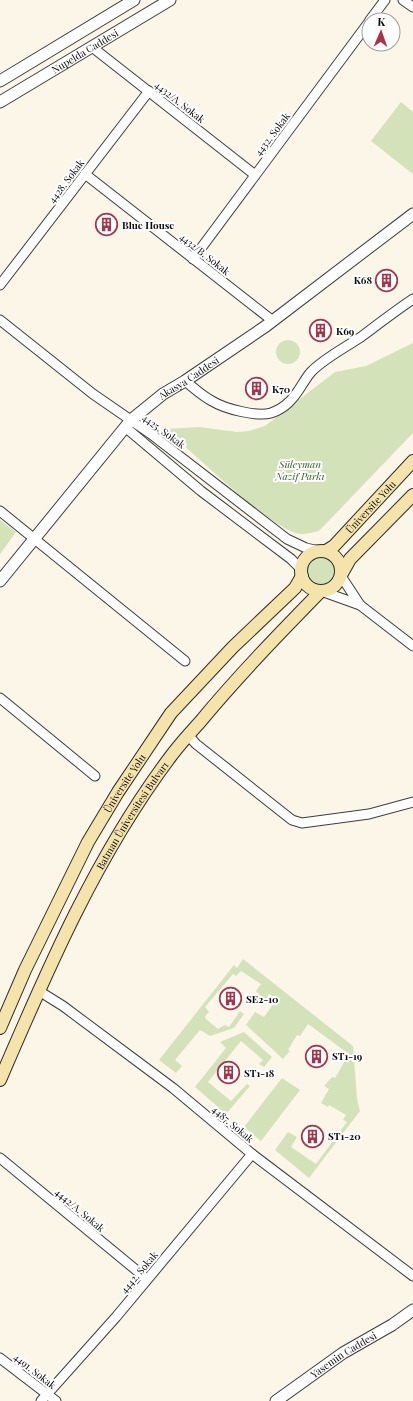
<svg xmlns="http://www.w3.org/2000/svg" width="413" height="1401" font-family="'Playfair Display',serif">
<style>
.green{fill:#d3e2b8}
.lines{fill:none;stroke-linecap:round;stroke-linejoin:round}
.minor-casing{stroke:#3d3d3d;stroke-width:11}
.tertiary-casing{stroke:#3d3d3d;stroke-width:13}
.secondary-casing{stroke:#2c2c2c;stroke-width:14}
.minor{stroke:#fff;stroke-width:9}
.tertiary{stroke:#fff;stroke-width:11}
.secondary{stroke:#f5e3ac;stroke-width:12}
.labels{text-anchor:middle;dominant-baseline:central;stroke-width:4;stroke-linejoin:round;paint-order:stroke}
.street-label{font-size:10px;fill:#0a0a0a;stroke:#fff}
.poi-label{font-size:10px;font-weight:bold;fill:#0a0a0a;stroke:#fff;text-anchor:start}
.park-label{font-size:10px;font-style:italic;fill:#355923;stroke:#fff}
</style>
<rect width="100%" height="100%" fill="#fcf6e9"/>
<!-- green -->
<g class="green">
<polygon points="401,102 413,112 413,174 371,141"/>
<circle cx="288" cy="352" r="12"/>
<path d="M413,343V433L319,531C314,532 307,534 301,534C276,534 189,449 166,429L199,427L237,432L249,431L265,426L335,372L366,366Z"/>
<polygon points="0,520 16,532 0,554"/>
<circle cx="322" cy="572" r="15"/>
<polygon points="243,959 353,1046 357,1099 360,1111 309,1178 275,1150 288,1132 297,1137 291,1147 316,1164 347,1122 343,1120 346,1115 329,1105 328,1107 321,1103 329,1089 324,1086 332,1077 335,1078 349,1054 308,1024 300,1036 297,1035 288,1050 290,1051 283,1059 246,1025 255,1012 264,1017 277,999 269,994 265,1001 256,991 261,984 241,971 236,976 233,974 205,1007 209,1012 205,1016 206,1019 218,1029 225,1025 229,1027 240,1011 244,1014 234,1028 210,1036 200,1030 175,1060 182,1066 176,1073 159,1060 234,965 237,968"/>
<polygon points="244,1032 272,1057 264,1067 259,1064 263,1060 241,1041 208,1082 231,1101 247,1084 250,1086 226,1114 195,1087 226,1048 220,1042"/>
<polygon points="282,1078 300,1090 261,1141 244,1127"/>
</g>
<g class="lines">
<defs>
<g id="minor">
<polyline points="403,0 413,7"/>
<polyline points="370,20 385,0"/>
<polyline points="92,47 255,175"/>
<polyline points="85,174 273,321"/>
<polyline points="193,259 369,22"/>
<polyline points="0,285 149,91"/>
<polyline points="0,320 93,394 151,434 287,539 306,548 319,551"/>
<path d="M185,381C194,388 202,396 212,401C225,409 257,417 271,413C277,411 285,406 289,402C299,393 303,381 311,372C323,359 346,347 361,337C378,324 395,311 413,299"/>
<polyline points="125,427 201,491 291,559 301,569"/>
<polyline points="0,511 185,661"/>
<polyline points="321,591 360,605 341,576"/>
<polyline points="360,605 413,646"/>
<polyline points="0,698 95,776"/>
<polyline points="188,735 196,744 292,820 302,823 369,814 413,802"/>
<polyline points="39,991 63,1006 173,1088 252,1154 413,1276"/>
<polyline points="0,1158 147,1279"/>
<polyline points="0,1358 56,1401"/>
<polyline points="41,1401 116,1317 252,1154"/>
</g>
<g id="tertiary">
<polyline points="0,81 134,0"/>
<path id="s1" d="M0,102L170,0"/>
<path id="s2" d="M0,581L131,420L163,394L185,381L266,326L413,214"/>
<path id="s3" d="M276,1401L343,1353L392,1325L413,1310"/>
</g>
<g id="secondary">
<path id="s4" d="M326,551L334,546L413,461"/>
<circle cx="321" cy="571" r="20"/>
<polyline points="341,575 350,559 413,495"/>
<path id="s5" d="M0,1028L25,970L88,842L118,792L171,713L233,647L295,588L302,576"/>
<path id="s6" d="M0,1080C48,968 97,854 171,756C180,744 190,733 200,722C238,676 280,633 321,591"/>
</g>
</defs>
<!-- minor casing -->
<use href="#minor" class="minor-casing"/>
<!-- tertiary casing -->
<use href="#tertiary" class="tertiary-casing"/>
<!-- secondary casing -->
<use href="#secondary" class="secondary-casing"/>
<!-- minor -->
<use href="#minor" class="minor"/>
<!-- tertiary -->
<use href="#tertiary" class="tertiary"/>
<!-- secondary -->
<use href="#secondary" class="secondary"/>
</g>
<!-- icons -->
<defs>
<symbol id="building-ring" viewBox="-11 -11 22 22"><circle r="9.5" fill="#fff" stroke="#a83449" stroke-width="1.5"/><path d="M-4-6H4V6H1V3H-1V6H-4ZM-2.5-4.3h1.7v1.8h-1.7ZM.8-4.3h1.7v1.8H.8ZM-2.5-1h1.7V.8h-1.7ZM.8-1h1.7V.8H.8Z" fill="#a83449"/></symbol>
</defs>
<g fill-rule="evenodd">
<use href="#building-ring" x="94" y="212" width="25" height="25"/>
<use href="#building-ring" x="374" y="268" width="25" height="25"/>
<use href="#building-ring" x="308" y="318" width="25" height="25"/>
<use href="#building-ring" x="244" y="376" width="25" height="25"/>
<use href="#building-ring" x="218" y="986" width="25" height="25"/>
<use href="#building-ring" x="304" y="1044" width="25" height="25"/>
<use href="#building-ring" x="216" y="1060" width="25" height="25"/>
<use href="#building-ring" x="300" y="1124" width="25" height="25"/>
</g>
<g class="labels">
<!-- street labels -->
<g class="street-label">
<text stroke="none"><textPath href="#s1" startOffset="99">Nupelda Caddesi</textPath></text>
<text transform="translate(180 102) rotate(38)">4432/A. Sokak</text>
<text transform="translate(272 134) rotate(-53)">4432. Sokak</text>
<text transform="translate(66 181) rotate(-53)">4428. Sokak</text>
<text transform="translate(205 254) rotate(38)">4432/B. Sokak</text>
<text stroke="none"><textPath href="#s2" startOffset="279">Akasya Caddesi</textPath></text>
<text transform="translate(164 431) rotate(36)">4425. Sokak</text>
<text stroke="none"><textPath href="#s4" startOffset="63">Üniversite Yolu</textPath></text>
<text stroke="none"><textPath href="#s5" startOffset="275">Üniversite Yolu</textPath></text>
<text stroke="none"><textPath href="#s6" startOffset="296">Batman Üniversitesi Bulvarı</textPath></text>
<text transform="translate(233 1124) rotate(40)">4487. Sokak</text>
<text transform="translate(80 1210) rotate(40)">4442/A. Sokak</text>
<text transform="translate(139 1272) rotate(-50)">4442. Sokak</text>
<text stroke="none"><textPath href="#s3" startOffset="82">Yasemin Caddesi</textPath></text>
<text transform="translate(35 1371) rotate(38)">4491. Sokak</text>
</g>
<!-- poi labels -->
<g class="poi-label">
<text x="122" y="225">Blue House</text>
<text x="372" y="280" text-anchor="end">K68</text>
<text x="336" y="331">K69</text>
<text x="272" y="389">K70</text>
<text x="246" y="999">SE2-10</text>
<text x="332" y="1056">ST1-19</text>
<text x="244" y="1073">ST1-18</text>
<text x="328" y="1136">ST1-20</text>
</g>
<!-- park labels -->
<g class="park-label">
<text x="300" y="464">Süleyman<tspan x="300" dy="12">Nazif Parkı</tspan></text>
</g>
</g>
<!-- north arrow -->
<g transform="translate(381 32) rotate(2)"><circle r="19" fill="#ffffff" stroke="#9d9d9d"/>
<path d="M0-3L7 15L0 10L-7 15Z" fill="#a83449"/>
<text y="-6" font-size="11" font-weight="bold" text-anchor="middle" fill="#0a0a0a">K</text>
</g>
</svg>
